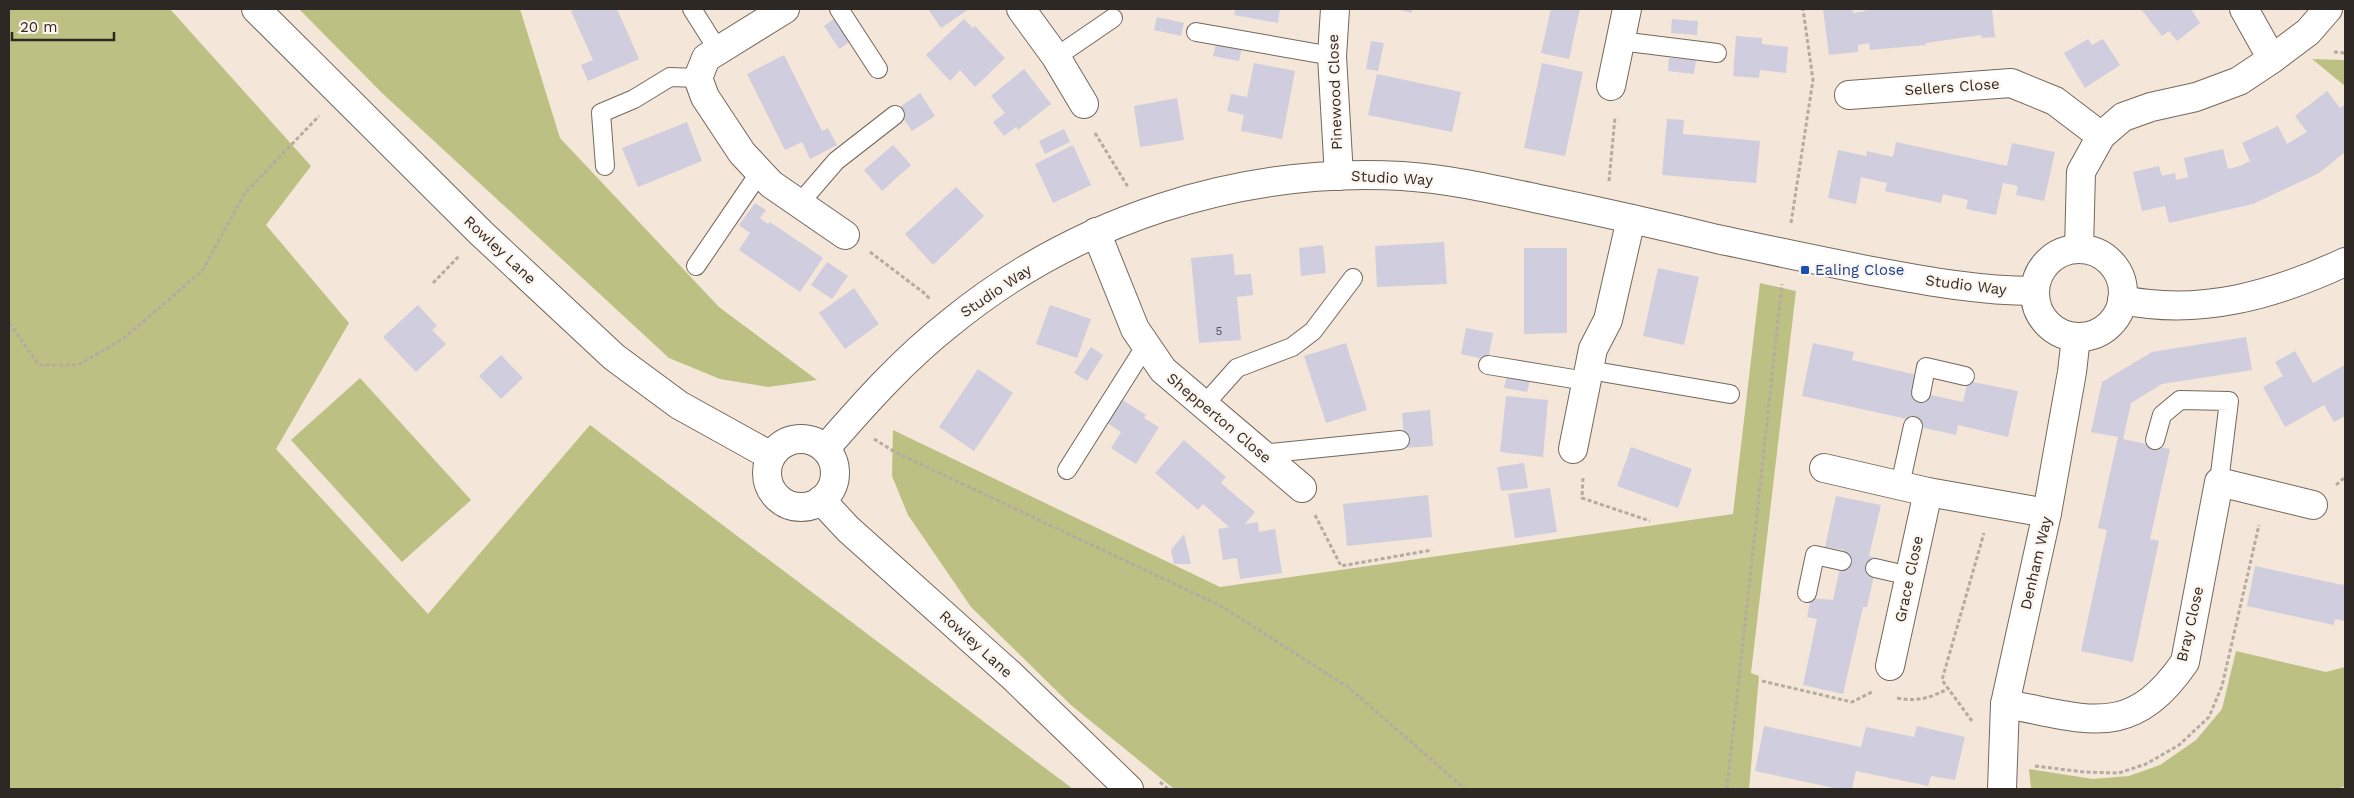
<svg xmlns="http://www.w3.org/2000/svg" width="2354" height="798" font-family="'Work Sans',sans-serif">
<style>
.green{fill:#bcc183}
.building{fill:#cfcdde}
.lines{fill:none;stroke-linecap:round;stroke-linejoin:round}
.service-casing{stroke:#74685c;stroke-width:20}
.minor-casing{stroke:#74685c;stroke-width:30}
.tertiary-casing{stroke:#74685c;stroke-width:30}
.path{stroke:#b6aba0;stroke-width:3;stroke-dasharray:4 2.5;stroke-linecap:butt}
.service{stroke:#fff;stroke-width:18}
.minor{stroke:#fff;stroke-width:28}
.tertiary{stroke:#fff;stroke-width:28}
.transit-dot{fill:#1a4fb4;stroke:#fdf5ed;stroke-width:2}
.labels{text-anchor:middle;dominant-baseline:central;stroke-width:4.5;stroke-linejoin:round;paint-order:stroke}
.number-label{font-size:12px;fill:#565152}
.street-label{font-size:15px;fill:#2d2823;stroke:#fdf5ed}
.transit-label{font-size:15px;fill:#164399;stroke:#fdf5ed;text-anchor:start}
</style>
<rect width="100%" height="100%" fill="#f4e7d9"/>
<!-- green -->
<g class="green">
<polygon points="9,9 170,9 311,166 266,225 349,323 276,449 428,614 590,425 1073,789 9,789"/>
<polygon points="299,9 520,9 560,138 719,307 817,380 768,387 720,379 669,358 382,93"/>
<polygon points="2312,59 2345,60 2345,86"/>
<polygon points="1760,283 1796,291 1751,673 1759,676 1749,789 1174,789 1071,705 971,607 908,515 892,476 893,430 1220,587 1733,514"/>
<polygon points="360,378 471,500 402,562 291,440"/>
<polygon points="2236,651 2326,672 2345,667 2345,786 2337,789 2031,789 2029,769 2093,779 2129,776 2160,765 2196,740 2222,709"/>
</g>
<!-- building -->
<g class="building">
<polygon points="577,9 617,9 639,59 588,81 581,65 593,60 571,11"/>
<polygon points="928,9 969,9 941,28"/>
<polygon points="1235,9 1280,9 1278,23 1234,15"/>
<polygon points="1396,9 1412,9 1412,13"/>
<polygon points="1551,9 1580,9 1569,59 1541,53"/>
<polygon points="1823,9 1853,9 1853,13 1865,11 1865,9 1992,9 1995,37 1982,38 1981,35 1926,43 1926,45 1870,50 1869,43 1858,45 1858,52 1829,55"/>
<polygon points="2141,9 2191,9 2200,23 2177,41 2169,31 2162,36"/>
<polygon points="1157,17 1184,23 1181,36 1154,30"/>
<polygon points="835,18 850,42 839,49 824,26"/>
<polygon points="964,19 973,28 975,26 1005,58 975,87 960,70 950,81 926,55"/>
<polygon points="1672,19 1698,21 1697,35 1671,33"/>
<polygon points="1736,36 1762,38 1762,44 1788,47 1786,73 1760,70 1759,78 1733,76"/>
<polygon points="2088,39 2092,45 2103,39 2120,65 2085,88 2064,53"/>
<polygon points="1217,41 1242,47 1239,61 1213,56"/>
<polygon points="1371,41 1384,43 1378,71 1366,69"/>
<polygon points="784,55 822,131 828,128 837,145 810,159 802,142 785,150 747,74"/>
<polygon points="1669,58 1696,60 1694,74 1668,71"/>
<polygon points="1254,63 1295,71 1282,139 1241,131 1244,115 1227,111 1231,94 1247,97"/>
<polygon points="1542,63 1583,72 1565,156 1524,148"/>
<polygon points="1024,69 1051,104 1018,130 1016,127 1004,136 993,122 1005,113 991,96"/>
<polygon points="1377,74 1461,92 1452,132 1368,115"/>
<polygon points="2327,91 2340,108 2345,104 2345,152 2319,173 2253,204 2169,223 2165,206 2142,211 2133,172 2159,166 2162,176 2175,173 2176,180 2188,177 2184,158 2223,149 2228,169 2240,166 2250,161 2242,143 2278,126 2287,144 2307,132 2295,116"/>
<polygon points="920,93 935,116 912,131 897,109"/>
<polygon points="1177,98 1184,140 1140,147 1134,106"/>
<polygon points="1667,119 1684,120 1683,134 1760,141 1756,183 1662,175"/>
<polygon points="687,122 702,161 638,187 622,148"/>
<polygon points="1064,129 1070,142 1045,154 1039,141"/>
<polygon points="1896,142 2007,166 2012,143 2055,152 2044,201 2016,195 2018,186 2003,183 1996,215 1966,209 1968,200 1943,194 1941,203 1885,191 1887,183 1861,177 1856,204 1828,198 1838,150 1866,156 1867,151 1893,157"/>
<polygon points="893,145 911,165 882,191 864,170"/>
<polygon points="1073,145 1091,185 1053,203 1035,164"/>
<polygon points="956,187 984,216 933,265 905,234"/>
<polygon points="755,203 766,210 760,218 768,224 770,222 823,258 800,292 739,250 750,233 739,225"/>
<polygon points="1444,242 1447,284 1377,287 1375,246"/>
<polygon points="1323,245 1326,273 1301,276 1299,248"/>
<polygon points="1524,248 1567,248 1567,333 1524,334"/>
<polygon points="1233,254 1235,275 1251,274 1253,295 1237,297 1241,340 1199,343 1191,258"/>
<polygon points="827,262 848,276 832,299 811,285"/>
<polygon points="1658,268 1699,277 1684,345 1643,336"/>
<polygon points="854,288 879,324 845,349 819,313"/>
<polygon points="418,305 437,326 432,330 446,344 416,372 383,337"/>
<polygon points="1050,305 1091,319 1077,358 1036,344"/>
<polygon points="1466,328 1493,333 1488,360 1461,354"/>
<polygon points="2246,337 2252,370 2162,384 2131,403 2123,439 2170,449 2150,539 2159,541 2133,662 2081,651 2107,530 2098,528 2118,437 2091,432 2102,382 2152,352"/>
<polygon points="1346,343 1367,410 1326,423 1304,356"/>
<polygon points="1813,343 1854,352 1852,360 1917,375 1913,391 1963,402 1968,381 2018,391 2008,437 1958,425 1956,435 1906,424 1907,419 1802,396"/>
<polygon points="1091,347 1103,355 1087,381 1074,373"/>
<polygon points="2295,351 2313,383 2345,365 2345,416 2334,422 2324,405 2285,427 2263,387 2283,376 2275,362"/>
<polygon points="501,355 523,378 501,399 479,376"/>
<polygon points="978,369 1013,393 974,451 939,427"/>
<polygon points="1507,375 1530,380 1527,392 1504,388"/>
<polygon points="1506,396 1548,400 1543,457 1500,452"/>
<polygon points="1121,399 1146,415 1144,418 1159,427 1136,464 1111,448 1121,432 1106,422"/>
<polygon points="1430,410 1433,446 1405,448 1402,413"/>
<polygon points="1184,440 1226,477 1221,483 1255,512 1245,524 1258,522 1259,532 1275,529 1282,573 1240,579 1237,558 1223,560 1218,529 1229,527 1203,504 1198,510 1155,473"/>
<polygon points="1631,447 1692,469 1678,508 1617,486"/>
<polygon points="1524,463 1528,488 1501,491 1497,467"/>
<polygon points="1550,488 1557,532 1515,538 1508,494"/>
<polygon points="1428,495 1432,537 1347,546 1343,504"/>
<polygon points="1836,496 1881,505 1869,556 1878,558 1867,607 1863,607 1843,694 1803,685 1817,619 1807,617 1811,598 1833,600 1844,550 1825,547"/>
<polygon points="1184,534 1191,564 1174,564 1171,550"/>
<polygon points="2255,566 2343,585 2345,580 2345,621 2335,619 2334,625 2247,606"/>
<polygon points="1764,726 1861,747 1866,727 1914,737 1917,726 1965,737 1955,780 1931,776 1928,786 1856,771 1852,789 1839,789 1755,771"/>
</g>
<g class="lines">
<defs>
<g id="service">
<polyline points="692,9 718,50"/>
<polyline points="839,9 878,69"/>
<polyline points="1196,32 1332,56"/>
<polyline points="1620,41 1717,53"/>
<polyline points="1056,57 1113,18"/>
<polyline points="605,166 601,113 634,99 670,77 698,78"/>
<polyline points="799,204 836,161 895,115"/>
<polyline points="696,266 760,172"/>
<polyline points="1488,365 1586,381"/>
<polyline points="1589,370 1730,394"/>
<polyline points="1921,393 1926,367 1965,376"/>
<polyline points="1204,405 1237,368 1292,347 1313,331 1353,278"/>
<polyline points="2155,440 2162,415 2180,400 2229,401 2219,482"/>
<polyline points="1261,454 1400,440"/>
<polyline points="1067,470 1146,345"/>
<polyline points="1900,485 1913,426"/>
<polyline points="1875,568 1910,576"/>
<polyline points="1807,593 1815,555 1842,561"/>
</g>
<g id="minor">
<polyline points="785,9 706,58 698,78 705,97 742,153 771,184 845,235"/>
<polyline points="1021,9 1056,57 1084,104"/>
<polyline points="1335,9 1332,56 1339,176"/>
<polyline points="2244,9 2272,59"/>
<polyline points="1611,86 1627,9"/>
<polyline points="1849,95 2011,83 2055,101 2101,136"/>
<polyline points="1096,232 1135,329 1163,370 1302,488"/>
<polyline points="2079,249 2081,172 2101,136 2123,117 2151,107 2196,97 2239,81 2272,59 2308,32 2328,9"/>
<polyline points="1573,449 1593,349 1608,320 1631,219"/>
<polyline points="1824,468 1928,492"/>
<polyline points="1890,666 1928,492 2047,513"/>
<path d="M2005,704C2086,718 2130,742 2185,662L2219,482L2313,505"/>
<polyline points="2002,789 2005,704 2047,513 2072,372 2076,337"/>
</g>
<g id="tertiary">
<polyline points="256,9 481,233 614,357 679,405 771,456"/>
<circle cx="2079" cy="293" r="44"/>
<path d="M2122,300C2201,316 2274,295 2345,262"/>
<circle cx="801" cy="473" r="34"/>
<path d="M825,449C864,404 903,360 950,323C1076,220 1239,167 1402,176C1450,179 1497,190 1544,200C1602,212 1660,225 1717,239C1769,250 1820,261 1872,271C1926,281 1979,291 2034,291"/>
<polyline points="821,500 848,529 1011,675 1129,789"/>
</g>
</defs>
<!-- service casing -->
<use href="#service" class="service-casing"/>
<!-- minor casing -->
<use href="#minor" class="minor-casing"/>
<!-- tertiary casing -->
<use href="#tertiary" class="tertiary-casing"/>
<!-- path -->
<g class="path">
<polyline points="2334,52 2345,53"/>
<polyline points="1095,133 1128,187"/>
<polyline points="1609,181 1615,117"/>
<polyline points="1791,223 1813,80 1803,9"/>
<polyline points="870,252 924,293 930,299"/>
<polyline points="433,283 460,255"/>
<polyline points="9,323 39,365 78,365 123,339 202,271 245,193 319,116"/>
<polyline points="874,439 895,452 1221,606 1348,687 1465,789"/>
<polyline points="1583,478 1582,498 1650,521"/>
<polyline points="2336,485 2345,477"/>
<polyline points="1315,515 1341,566 1432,550"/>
<polyline points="1762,681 1852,702 1872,692"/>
<path d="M1897,698C1917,702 1931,698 1949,688"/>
<polyline points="1972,721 1942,680 1984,533"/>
<polyline points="2035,766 2084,772 2119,773 2146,764 2179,745 2209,717 2222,686 2259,525"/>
<polyline points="1160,782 1168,789"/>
<polyline points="1727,789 1782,284"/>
<polyline points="2343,789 2345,789"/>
</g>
<!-- service -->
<use href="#service" class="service"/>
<!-- minor -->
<use href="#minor" class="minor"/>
<!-- tertiary -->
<use href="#tertiary" class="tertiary"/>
</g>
<!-- markers -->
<rect class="transit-dot" x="1800" y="265" width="10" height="10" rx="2.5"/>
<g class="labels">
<!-- number labels -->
<g class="number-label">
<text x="1219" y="331">5</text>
</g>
<!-- street labels -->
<g class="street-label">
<text transform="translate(1952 87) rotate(-4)">Sellers Close</text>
<text transform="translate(1335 92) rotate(-92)">Pinewood Close</text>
<text transform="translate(1392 178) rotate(3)">Studio Way</text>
<text transform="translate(500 250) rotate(43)">Rowley Lane</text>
<text transform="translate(1966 285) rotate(7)">Studio Way</text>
<text transform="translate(996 291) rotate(-34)">Studio Way</text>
<text transform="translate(1219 418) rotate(40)">Shepperton Close</text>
<text transform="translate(2036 563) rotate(-77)">Denham Way</text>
<text transform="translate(1909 579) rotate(-78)">Grace Close</text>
<text transform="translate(2190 624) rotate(-77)">Bray Close</text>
<text transform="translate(976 644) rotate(42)">Rowley Lane</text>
</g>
<!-- transit labels -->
<g class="transit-label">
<text x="1815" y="270">Ealing Close</text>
</g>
</g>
<!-- border -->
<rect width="2354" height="798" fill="none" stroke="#2d2823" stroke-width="20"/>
<!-- scale -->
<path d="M12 32v8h102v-8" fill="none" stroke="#2d2823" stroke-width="2.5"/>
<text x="20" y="32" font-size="15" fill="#2d2823" stroke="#fdf5ed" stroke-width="4" paint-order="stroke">20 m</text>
</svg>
